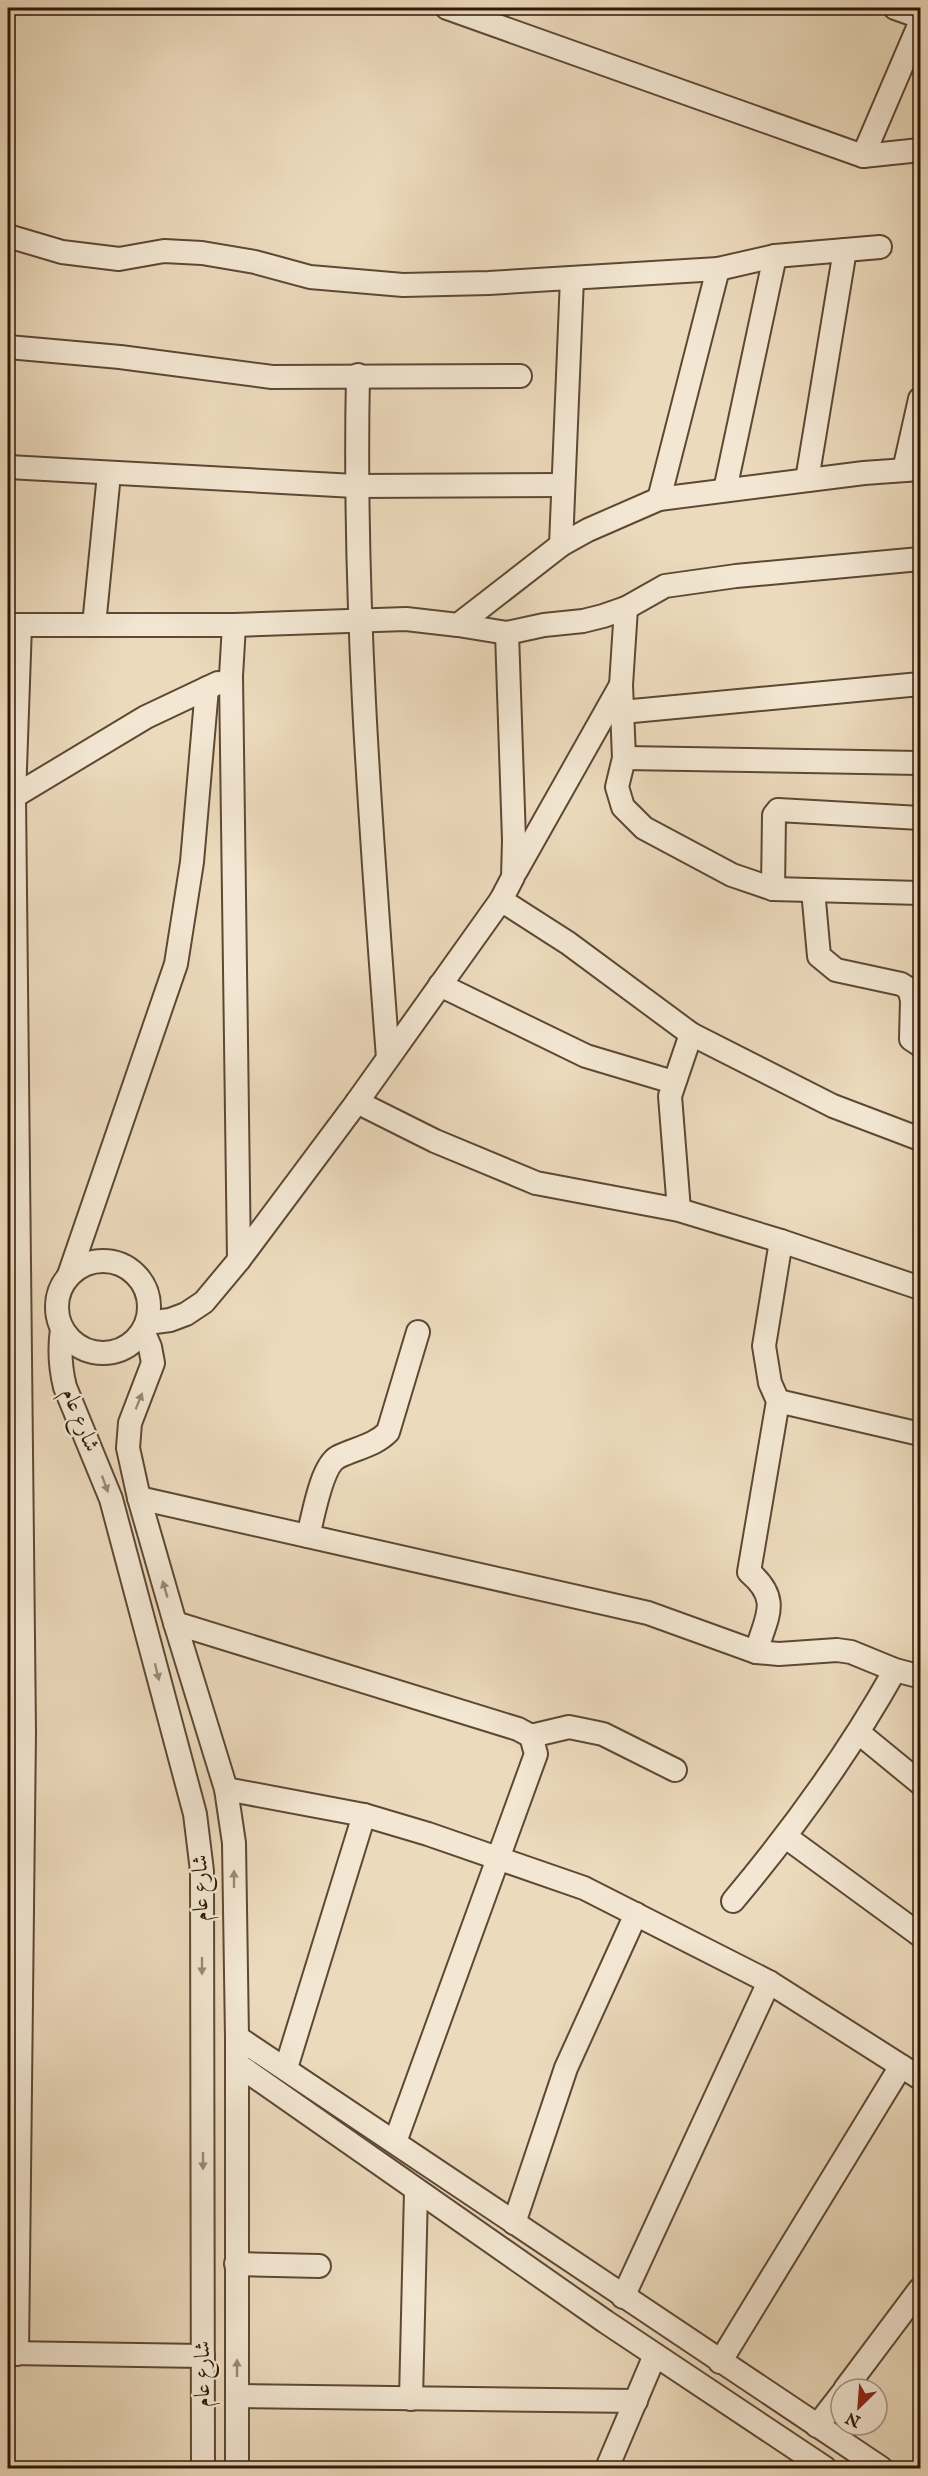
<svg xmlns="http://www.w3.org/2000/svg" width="928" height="2476" font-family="'IM FELL English',Amiri,serif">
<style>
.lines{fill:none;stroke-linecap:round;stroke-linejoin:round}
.minor-casing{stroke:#5e4834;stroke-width:26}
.minor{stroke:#f3e7d3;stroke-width:22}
.oneway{fill:#9b8977}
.labels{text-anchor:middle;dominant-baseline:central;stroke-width:4.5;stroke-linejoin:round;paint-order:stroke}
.street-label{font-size:22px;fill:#2f1706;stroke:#f3e7d3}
</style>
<rect width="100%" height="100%" fill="#ecdabc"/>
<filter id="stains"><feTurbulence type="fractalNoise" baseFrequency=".00333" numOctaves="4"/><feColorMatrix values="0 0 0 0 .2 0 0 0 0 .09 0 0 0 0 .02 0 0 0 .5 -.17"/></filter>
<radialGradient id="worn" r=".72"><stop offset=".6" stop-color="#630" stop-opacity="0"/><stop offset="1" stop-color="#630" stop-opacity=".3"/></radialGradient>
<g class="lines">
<defs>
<g id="minor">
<polyline points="447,8 863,156 920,23"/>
<polyline points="895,8 920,17"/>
<polyline points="863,156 920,150"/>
<polyline points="8,236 62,252 119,259 164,251 202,253 255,262 310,277 403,285 489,283 718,269 775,256 880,247"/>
<polyline points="8,347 120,357 272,377 520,376"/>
<path d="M358,375C353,603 371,831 388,1058"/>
<polyline points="8,467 355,486 563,485"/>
<polyline points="904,470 920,399"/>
<polyline points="807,480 845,250"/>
<polyline points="725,490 775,256"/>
<polyline points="659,499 718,269"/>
<polyline points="561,545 572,278"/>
<polyline points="626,608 621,685 624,758 617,787 623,807 644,828 732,875 773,889 920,893"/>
<polyline points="8,625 234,625 406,619 458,625 507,633 544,625 583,621 603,616 626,608 665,586 736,576 920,559"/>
<polyline points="94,625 109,474"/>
<polyline points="234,625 231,676 239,1260"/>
<polyline points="458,625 561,545 588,530 659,499 864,473 920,469"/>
<polyline points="622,712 920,684"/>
<polyline points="624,758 920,763"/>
<polyline points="8,800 146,717 218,683"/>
<polyline points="516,871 621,685"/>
<polyline points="773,889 774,815 778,810 920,818"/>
<polyline points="813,890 819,956 836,970 901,984 909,989 912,1000 911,1039 920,1045"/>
<polyline points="501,900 568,943 691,1034 833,1106 920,1139"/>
<polyline points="440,985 586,1056 673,1082"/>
<polyline points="357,1102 435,1141 536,1183 679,1210 781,1241 920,1288"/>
<polyline points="679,1210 670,1096 691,1034"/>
<circle cx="103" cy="1307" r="46"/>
<polyline points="69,1275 176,964 192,862 207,688"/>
<polyline points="147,1323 170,1320 186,1314 204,1302 239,1260 357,1102 501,900 513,877 514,840 507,633"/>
<path d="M62,1329C59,1350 60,1367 65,1387L111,1499L195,1814L202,1871L203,2468"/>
<polyline points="143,1331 150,1347 153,1363 130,1423 128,1448 139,1498 175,1623 226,1789 234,1843 237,2037 237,2468"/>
<polyline points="778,1401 920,1434"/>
<polyline points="139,1498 648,1613 756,1652 779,1654 837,1650 851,1652 895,1670 914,1675 920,1672"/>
<path d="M308,1536C313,1518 321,1466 338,1457C356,1448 374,1446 388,1432L418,1332"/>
<polyline points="175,1623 518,1729 531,1736 569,1727 603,1734 675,1770"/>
<path d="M756,1652C766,1617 782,1600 749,1572L778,1401L770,1383L764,1346L781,1241"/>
<polyline points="859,1733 920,1783"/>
<polyline points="226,1789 364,1815 428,1834 584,1888 769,1982 920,2078"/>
<polyline points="786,1837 920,1935"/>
<path d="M733,1901C795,1827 848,1754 895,1670"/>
<polyline points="237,2037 881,2468"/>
<polyline points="237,2064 606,2322 825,2468"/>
<polyline points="286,2068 364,1815"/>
<polyline points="395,2142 536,1754 531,1736"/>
<polyline points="514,2223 566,2068 636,1914"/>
<polyline points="236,2264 319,2266"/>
<polyline points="623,2297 769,1982"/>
<polyline points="8,2353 203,2356"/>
<polyline points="17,2354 24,1731 14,797 20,625"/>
<polyline points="720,2362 901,2066"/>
<polyline points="845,2389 920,2289"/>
<polyline points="237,2396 636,2401"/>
<polyline points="411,2399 416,2191"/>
<polyline points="817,2426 841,2395"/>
<polyline points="607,2468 655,2355"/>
</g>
</defs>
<!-- minor casing -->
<use href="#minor" class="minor-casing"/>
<!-- minor -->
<use href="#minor" class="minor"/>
</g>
<!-- one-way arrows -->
<defs><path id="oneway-solid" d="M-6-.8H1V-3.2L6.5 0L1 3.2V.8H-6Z" transform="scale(1.5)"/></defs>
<g class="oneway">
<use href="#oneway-solid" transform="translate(139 1401) rotate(-68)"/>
<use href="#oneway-solid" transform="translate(105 1484) rotate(70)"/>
<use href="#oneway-solid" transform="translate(165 1589) rotate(-106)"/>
<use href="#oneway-solid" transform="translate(157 1672) rotate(76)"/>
<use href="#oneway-solid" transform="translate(234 1879) rotate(-90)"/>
<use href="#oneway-solid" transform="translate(202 1966) rotate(90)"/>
<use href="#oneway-solid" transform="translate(203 2161) rotate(90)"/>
<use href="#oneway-solid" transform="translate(237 2368) rotate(-90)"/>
</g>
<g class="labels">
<!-- street labels -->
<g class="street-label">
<text transform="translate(80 1420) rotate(68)">شارع عام</text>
<text transform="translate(201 1888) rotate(-91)">شارع عام</text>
<text transform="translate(203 2374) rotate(-90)">شارع عام</text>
</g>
</g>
<!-- margin -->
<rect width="928" height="2476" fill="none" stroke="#ecdabc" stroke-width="30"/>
<rect x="9" y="9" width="910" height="2458" fill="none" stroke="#2f1706" stroke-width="3"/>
<rect x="15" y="15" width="898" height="2446" fill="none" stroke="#2f1706" stroke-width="1.5"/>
<!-- north arrow -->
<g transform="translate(859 2407) rotate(205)"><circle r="28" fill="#f3e7d3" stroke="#a59481" stroke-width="1.5"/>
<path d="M0-4.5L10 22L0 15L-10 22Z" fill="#8f2418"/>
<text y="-9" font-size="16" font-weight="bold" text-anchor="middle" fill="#2f1706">N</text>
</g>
<rect width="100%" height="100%" filter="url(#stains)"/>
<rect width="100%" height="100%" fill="url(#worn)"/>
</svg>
